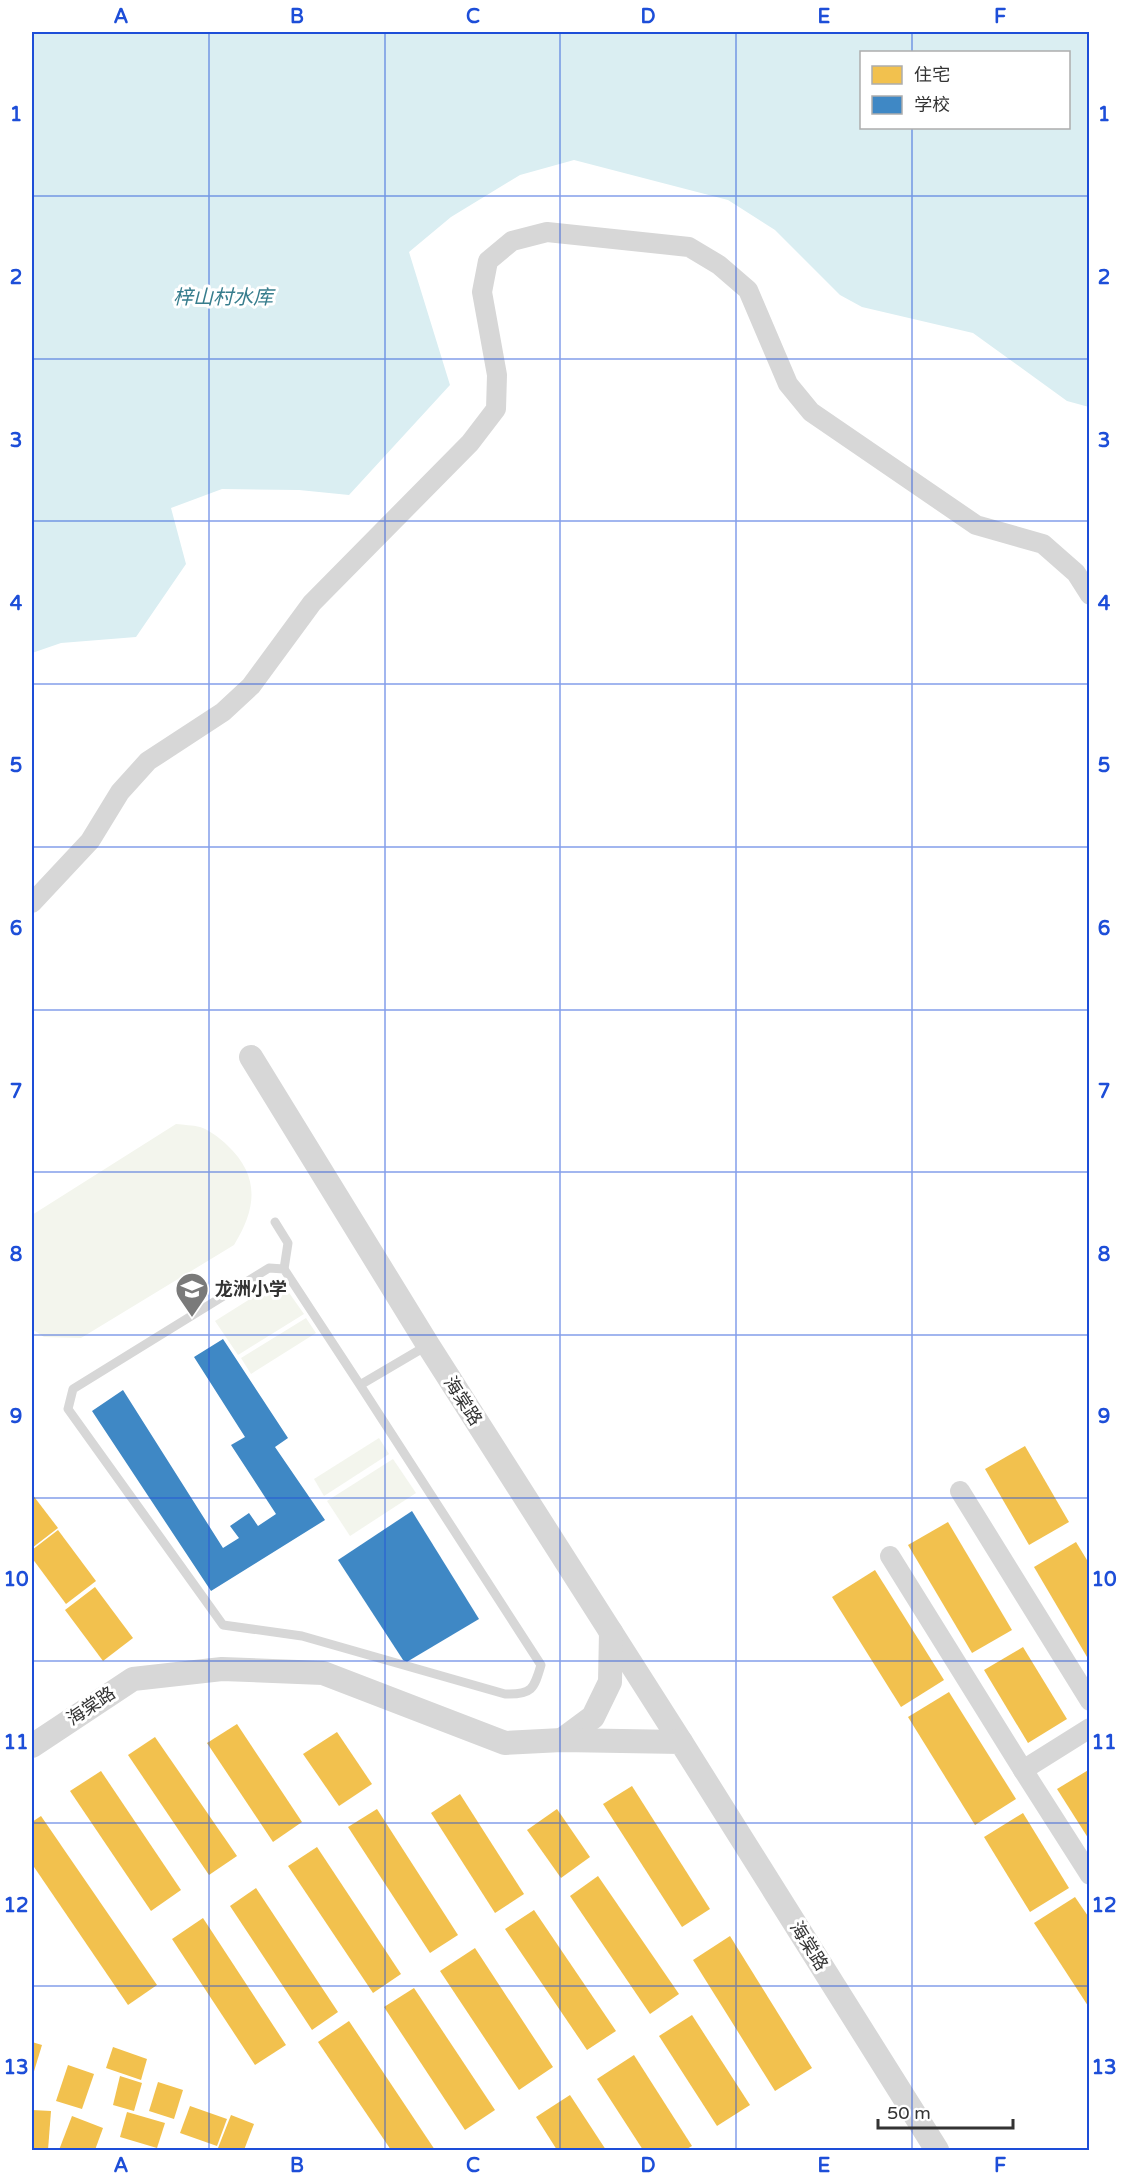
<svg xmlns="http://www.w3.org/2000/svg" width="1121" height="2182" font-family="'Varela Round','Noto Sans SC',sans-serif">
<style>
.green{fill:#f3f5ed}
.water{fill:#daeef2;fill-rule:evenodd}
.homes{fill:#f2c14e}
.schools{fill:#3f88c5}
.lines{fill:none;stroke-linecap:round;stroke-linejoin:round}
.service{stroke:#d7d7d7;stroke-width:9}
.minor{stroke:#d7d7d7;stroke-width:20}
.tertiary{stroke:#d7d7d7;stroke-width:24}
.grid{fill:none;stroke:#1d4ed8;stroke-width:1.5;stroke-opacity:0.55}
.labels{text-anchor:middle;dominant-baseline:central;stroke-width:6;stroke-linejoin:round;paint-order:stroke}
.poi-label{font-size:18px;font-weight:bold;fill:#333;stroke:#fff;text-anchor:start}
.street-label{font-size:18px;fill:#333;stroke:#fff}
.water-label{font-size:20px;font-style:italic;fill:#377d8d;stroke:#fff}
.neatline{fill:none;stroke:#1d4ed8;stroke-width:2}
.grid-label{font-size:20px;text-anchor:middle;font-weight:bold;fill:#1d4ed8}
</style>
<rect width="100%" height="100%" fill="#fff"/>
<!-- green -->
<g class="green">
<path d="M176,1124C184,1125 192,1125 200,1127C209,1130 220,1138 227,1145C260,1176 257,1208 234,1245L81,1338L44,1337L32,1329V1215Z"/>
<polygon points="280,1280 304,1314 238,1355 215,1321"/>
<polygon points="306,1318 316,1333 251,1374 241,1358"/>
<polygon points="379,1438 389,1454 324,1496 314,1479"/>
<polygon points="393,1459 416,1493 350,1536 327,1501"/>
</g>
<!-- water -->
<path class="water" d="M32,32H1089V407L1067,401L973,333L862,307L840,295L775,230L728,200L574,160L520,175L451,217L409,252L450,385L349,495L299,490L222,489L171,508L186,564L136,637L61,643L32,653ZM862,52H1068V128H862Z"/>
<!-- homes -->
<g class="homes">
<polygon points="1025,1446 1069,1522 1029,1545 985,1469"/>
<polygon points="32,1494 58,1528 32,1548"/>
<polygon points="948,1522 1012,1630 972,1653 908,1545"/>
<polygon points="58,1530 96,1581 66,1604 32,1558 32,1550"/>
<polygon points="1076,1542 1090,1565 1090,1662 1034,1567"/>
<polygon points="875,1570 944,1680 901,1707 832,1597"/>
<polygon points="95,1587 133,1638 103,1661 65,1610"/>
<polygon points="1023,1647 1067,1719 1028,1743 984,1670"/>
<polygon points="949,1692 1016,1799 975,1825 908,1717"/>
<polygon points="237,1724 302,1822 273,1842 207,1743"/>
<polygon points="337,1732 372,1784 339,1806 303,1754"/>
<polygon points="155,1737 237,1856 209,1875 128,1755"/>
<polygon points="1090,1769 1090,1841 1057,1789"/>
<polygon points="101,1771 181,1890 151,1911 70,1791"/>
<polygon points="632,1786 710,1909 682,1927 603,1804"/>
<polygon points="460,1794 524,1894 495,1913 431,1813"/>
<polygon points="377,1809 458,1935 430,1953 348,1827"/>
<polygon points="557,1809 590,1857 561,1878 527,1830"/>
<polygon points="1023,1813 1069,1888 1030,1912 984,1837"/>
<polygon points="41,1816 157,1985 128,2005 32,1864 32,1822"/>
<polygon points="317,1847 401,1974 373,1993 288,1866"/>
<polygon points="598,1876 679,1994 650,2014 570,1896"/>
<polygon points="256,1888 338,2012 312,2030 230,1906"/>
<polygon points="1075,1897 1090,1919 1090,2009 1034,1923"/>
<polygon points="534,1910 616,2031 587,2050 505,1929"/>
<polygon points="203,1918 286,2045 255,2065 172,1939"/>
<polygon points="730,1936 812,2068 775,2091 693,1960"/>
<polygon points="475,1948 553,2067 519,2090 440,1971"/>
<polygon points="414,1988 495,2110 465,2130 384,2007"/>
<polygon points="692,2015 750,2105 717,2126 659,2036"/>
<polygon points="349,2021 435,2150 391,2150 318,2042"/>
<polygon points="32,2042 42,2045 32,2078"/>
<polygon points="113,2047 147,2059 141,2080 106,2068"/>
<polygon points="634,2055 692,2146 685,2150 643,2150 597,2079"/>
<polygon points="68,2065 94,2074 82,2109 56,2101"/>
<polygon points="120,2076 142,2083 134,2111 113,2105"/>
<polygon points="158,2082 183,2090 174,2119 149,2111"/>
<polygon points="570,2095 606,2150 557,2150 536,2117"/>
<polygon points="190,2106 227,2119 217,2146 180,2133"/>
<polygon points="32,2110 51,2111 48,2150 32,2150"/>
<polygon points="127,2112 165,2123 157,2148 120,2137"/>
<polygon points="231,2115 254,2124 244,2150 224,2150 218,2148"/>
<polygon points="72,2116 103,2128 95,2150 59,2150"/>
</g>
<!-- schools -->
<g class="schools">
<polygon points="223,1339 288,1438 275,1447 325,1520 211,1591 92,1411 123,1390 223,1548 239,1538 230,1526 249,1513 258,1526 276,1514 231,1445 245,1437 194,1357"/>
<polygon points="412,1511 479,1619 405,1663 338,1560"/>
</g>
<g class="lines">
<!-- service -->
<g class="service">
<polyline points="275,1222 288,1243 284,1269"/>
<path d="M360,1385L541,1665C534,1689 532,1695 505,1694L302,1636L223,1625L68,1409L73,1389L269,1268L284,1269L360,1385L428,1345"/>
</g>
<!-- minor -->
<g class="minor">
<polyline points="32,903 90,841 120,792 148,761 223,712 251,686 312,603 470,443 496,409 497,375 482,292 488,261 512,241 547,232 689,247 719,265 748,290 788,384 811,412 976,525 1043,544 1076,573 1090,595"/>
<polyline points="960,1491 1090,1701"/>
<polyline points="890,1556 1023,1770"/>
<polyline points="1090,1728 1023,1770 1090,1875"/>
</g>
<!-- tertiary -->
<g class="tertiary">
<polyline points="251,1057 428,1345 681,1742"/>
<polyline points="562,1740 593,1717 610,1682 611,1632"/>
<polyline points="32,1746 133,1679 222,1669 323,1673 505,1743 562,1740 681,1742 937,2150"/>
</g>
</g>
<!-- grid -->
<path class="grid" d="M209,32V2150M385,32V2150M560,32V2150M736,32V2150M912,32V52M912,128V2150M32,196H1090M32,359H1090M32,521H1090M32,684H1090M32,847H1090M32,1010H1090M32,1172H1090M32,1335H1090M32,1498H1090M32,1661H1090M32,1823H1090M32,1986H1090"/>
<!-- icons -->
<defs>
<symbol id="school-pin" viewBox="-11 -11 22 30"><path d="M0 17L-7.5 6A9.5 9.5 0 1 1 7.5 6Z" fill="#7a7a7a" stroke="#fff"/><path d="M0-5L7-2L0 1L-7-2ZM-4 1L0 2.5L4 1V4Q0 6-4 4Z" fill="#fff"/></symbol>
</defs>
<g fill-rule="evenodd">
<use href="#school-pin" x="173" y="1270" width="38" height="52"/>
</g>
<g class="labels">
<!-- poi labels -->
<g class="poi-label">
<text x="215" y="1289">龙洲小学</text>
</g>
<!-- street labels -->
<g class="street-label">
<text transform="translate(463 1401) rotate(57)">海棠路</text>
<text transform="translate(91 1706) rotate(-34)">海棠路</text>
<text transform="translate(809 1946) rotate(58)">海棠路</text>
</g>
<!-- water labels -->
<g class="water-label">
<text x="223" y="298">梓山村水库</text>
</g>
</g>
<!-- border -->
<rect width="1121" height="2182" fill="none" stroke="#ffffff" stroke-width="66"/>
<!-- legend -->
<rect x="860" y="51" width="210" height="78" fill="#ffffff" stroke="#adadad" stroke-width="1.5"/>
<rect x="872" y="66" width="30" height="18" fill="#f2c14e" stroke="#adadad" stroke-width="1.5"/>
<text x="914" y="81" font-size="18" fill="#333333">住宅</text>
<rect x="872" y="96" width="30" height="18" fill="#3f88c5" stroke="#adadad" stroke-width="1.5"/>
<text x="914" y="111" font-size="18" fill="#333333">学校</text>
<!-- scale -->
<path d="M878 2119v9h135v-9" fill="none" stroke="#333333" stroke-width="3"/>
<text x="887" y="2119" font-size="18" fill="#333333" stroke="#ffffff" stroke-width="4.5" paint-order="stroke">50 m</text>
<rect x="33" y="33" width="1055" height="2116" class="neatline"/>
<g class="grid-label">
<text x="121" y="23">A</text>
<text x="297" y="23">B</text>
<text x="473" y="23">C</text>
<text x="648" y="23">D</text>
<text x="824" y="23">E</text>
<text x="1000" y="23">F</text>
<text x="16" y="121">1</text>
<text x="1104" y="121">1</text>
<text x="16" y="284">2</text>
<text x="1104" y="284">2</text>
<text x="16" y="447">3</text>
<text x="1104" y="447">3</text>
<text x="16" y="610">4</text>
<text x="1104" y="610">4</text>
<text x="16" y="772">5</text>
<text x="1104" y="772">5</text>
<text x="16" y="935">6</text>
<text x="1104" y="935">6</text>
<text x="16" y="1098">7</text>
<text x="1104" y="1098">7</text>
<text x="16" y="1261">8</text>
<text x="1104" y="1261">8</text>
<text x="16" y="1423">9</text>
<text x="1104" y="1423">9</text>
<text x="16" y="1586">10</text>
<text x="1104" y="1586">10</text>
<text x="16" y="1749">11</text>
<text x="1104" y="1749">11</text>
<text x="16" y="1912">12</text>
<text x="1104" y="1912">12</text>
<text x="16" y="2074">13</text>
<text x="1104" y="2074">13</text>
<text x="121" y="2172">A</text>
<text x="297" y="2172">B</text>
<text x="473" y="2172">C</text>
<text x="648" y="2172">D</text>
<text x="824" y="2172">E</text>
<text x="1000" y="2172">F</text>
</g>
</svg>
